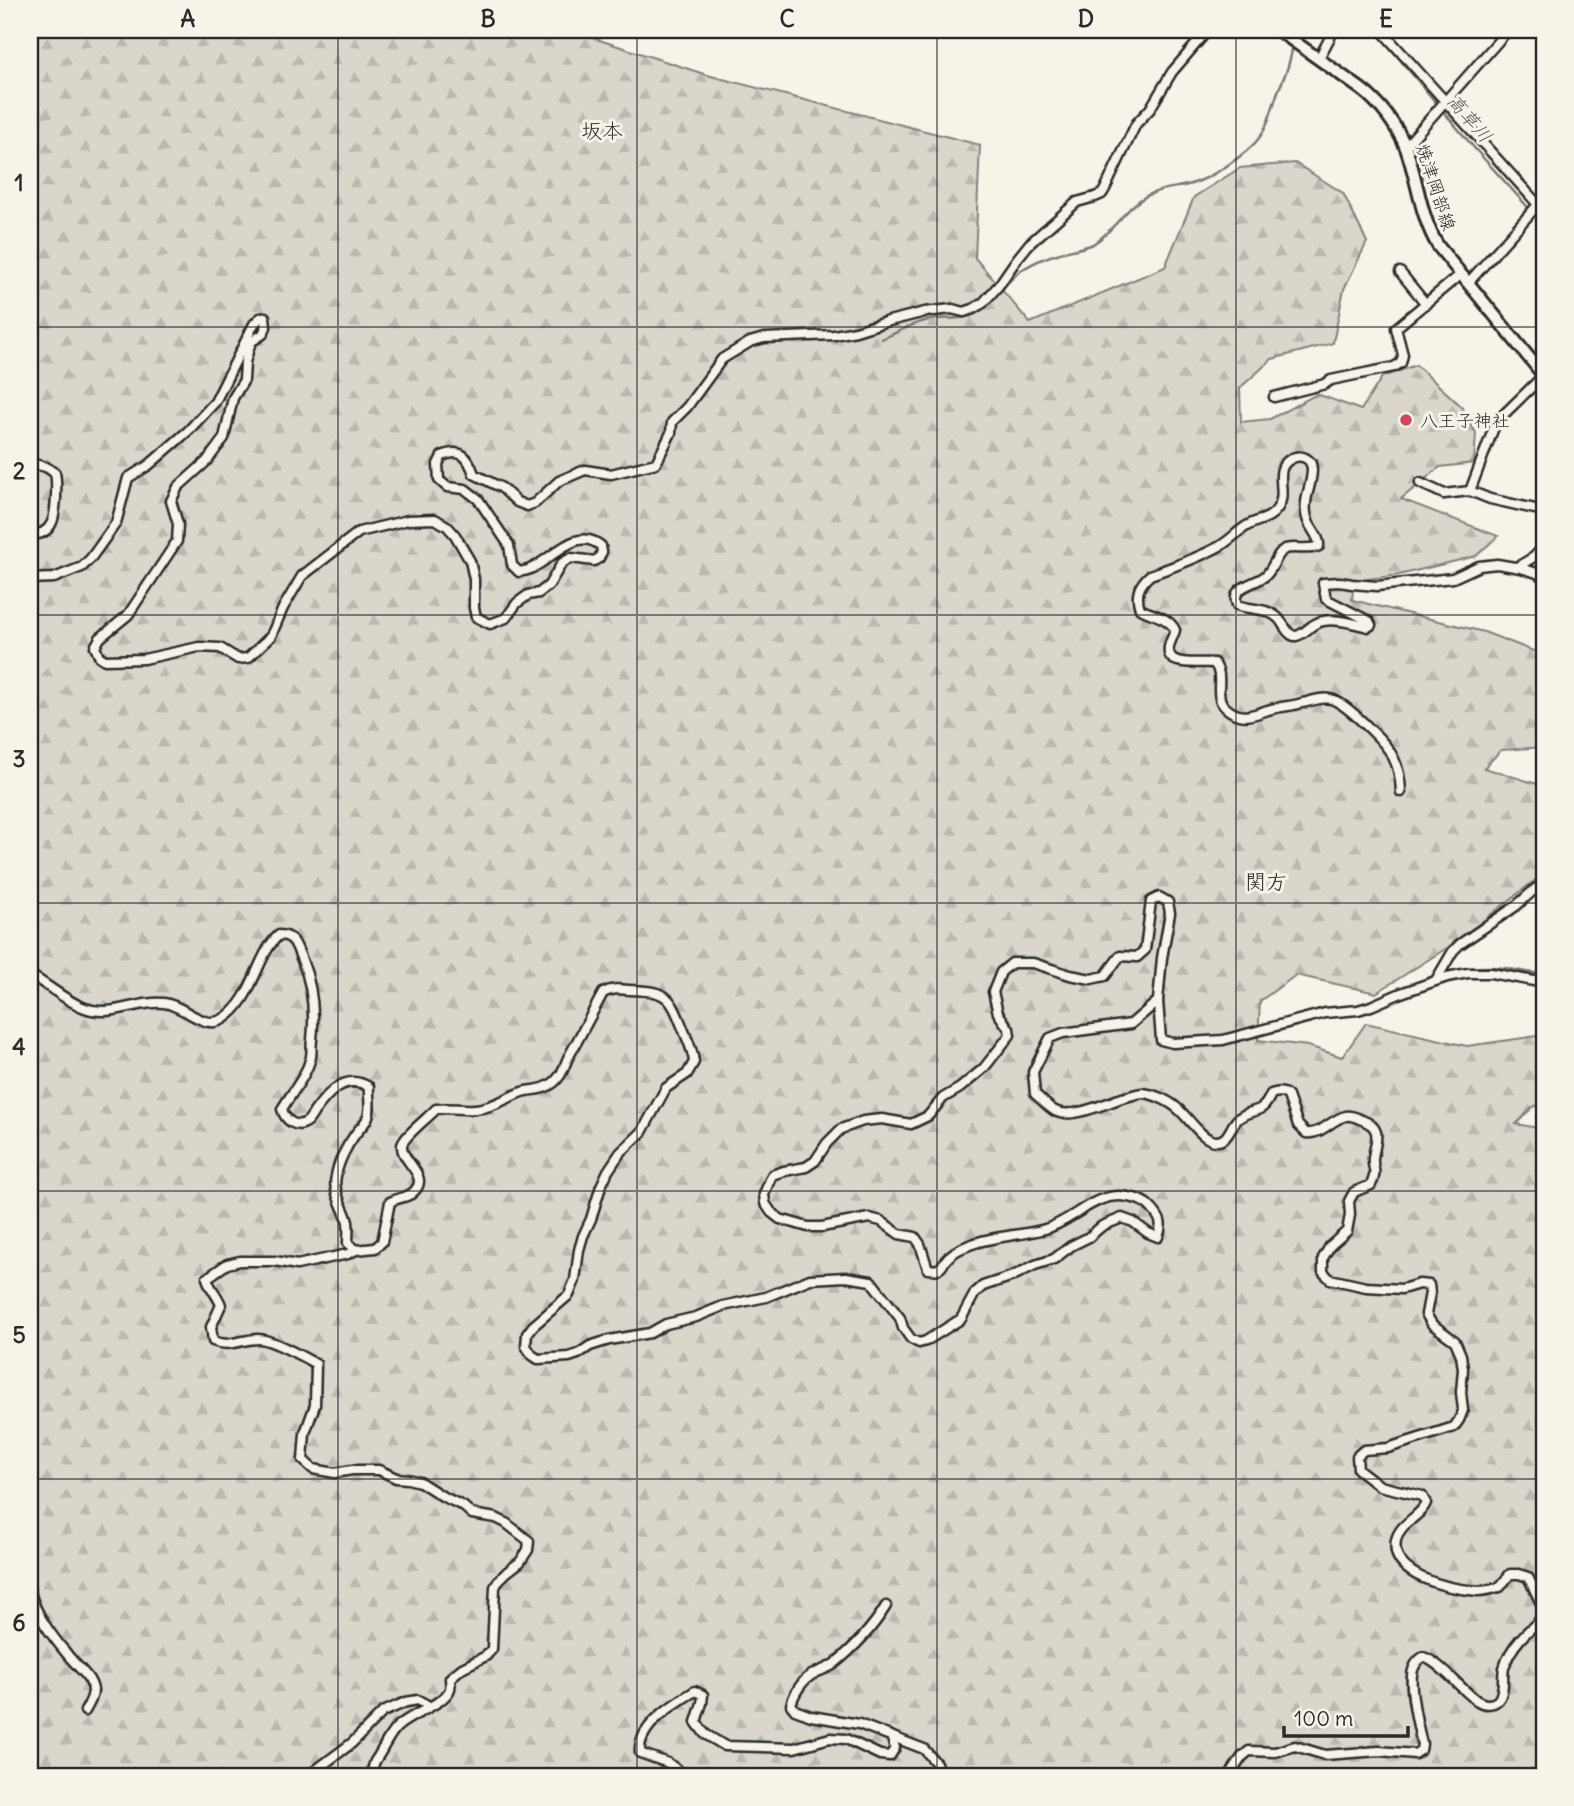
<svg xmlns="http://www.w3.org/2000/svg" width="1574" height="1806" font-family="Delius,'Klee One',sans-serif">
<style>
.forest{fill:url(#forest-firs);stroke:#82807c;stroke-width:2}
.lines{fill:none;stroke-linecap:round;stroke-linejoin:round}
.stream{stroke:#7a7874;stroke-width:2.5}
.street-casing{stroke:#2b2b2b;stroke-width:13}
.secondary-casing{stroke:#2b2b2b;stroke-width:16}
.street{stroke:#f7f3e8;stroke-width:8}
.secondary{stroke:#f7f3e8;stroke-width:10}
.grid{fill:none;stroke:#2b2b2b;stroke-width:2;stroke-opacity:0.55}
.poi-dot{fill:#d1495b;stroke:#f7f3e8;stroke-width:2.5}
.labels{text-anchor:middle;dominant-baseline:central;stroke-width:6;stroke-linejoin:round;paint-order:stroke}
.street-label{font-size:18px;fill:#2b2b2b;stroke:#f7f3e8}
.poi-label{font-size:18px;fill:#2b2b2b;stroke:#f7f3e8;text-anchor:start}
.water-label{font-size:19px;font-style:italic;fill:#53524f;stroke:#f7f3e8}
.quarter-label{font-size:21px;fill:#2b2b2b;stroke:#f7f3e8}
.neatline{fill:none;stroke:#2b2b2b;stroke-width:2.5}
.grid-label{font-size:23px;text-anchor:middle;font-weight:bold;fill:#2b2b2b}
</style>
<defs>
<pattern id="forest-firs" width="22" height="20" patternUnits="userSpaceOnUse" patternTransform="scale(1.75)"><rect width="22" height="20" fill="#dad6cc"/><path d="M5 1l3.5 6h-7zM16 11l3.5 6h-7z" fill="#bbb8af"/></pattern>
</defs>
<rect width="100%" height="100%" fill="#f7f3e8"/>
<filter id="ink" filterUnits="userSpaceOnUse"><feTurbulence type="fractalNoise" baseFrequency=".0143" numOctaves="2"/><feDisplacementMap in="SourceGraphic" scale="14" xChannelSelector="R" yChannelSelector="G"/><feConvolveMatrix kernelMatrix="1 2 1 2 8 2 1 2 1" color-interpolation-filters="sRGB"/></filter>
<g filter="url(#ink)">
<!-- forest -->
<polygon class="forest" points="30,30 551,30 584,35 707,75 980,145 975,258 1030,323 1165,267 1194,197 1240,168 1295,163 1343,193 1367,242 1344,289 1333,343 1272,359 1240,388 1241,422 1270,419 1317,394 1361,410 1382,377 1416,365 1461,406 1476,433 1474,463 1440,467 1401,499 1498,536 1476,556 1399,575 1354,581 1352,600 1484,632 1544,655 1544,747 1501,750 1484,768 1544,786 1543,874 1453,944 1376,993 1296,975 1260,1001 1258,1040 1308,1046 1342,1057 1366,1023 1467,1046 1544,1035 1544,1103 1533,1107 1516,1124 1544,1129 1544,1441 1537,1467 1544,1467 1544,1765 1532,1769 1529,1776 30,1776"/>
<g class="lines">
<!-- stream -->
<g class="stream">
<polyline points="1375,30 1438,105"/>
<polyline points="1442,110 1476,150 1544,225"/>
<path d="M881,339C896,334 910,324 925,321C942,316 961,322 977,313C995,303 1005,281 1023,269C1033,263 1046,257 1057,254C1068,250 1082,249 1093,244C1116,230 1127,203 1153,193C1166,187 1181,188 1194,183C1213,177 1238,159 1252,146C1269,130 1271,109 1279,89C1286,73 1291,61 1293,43"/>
<path d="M1453,971C1471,967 1486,966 1504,968C1518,970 1530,974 1544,973"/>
</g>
<defs>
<g id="street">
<polyline points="1381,30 1544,211"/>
<polyline points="1319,58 1334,30"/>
<polyline points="1405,147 1508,30"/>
<polyline points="1400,272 1426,304"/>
<polyline points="1468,283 1544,198"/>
<polyline points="1274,397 1325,384 1331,380 1394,367 1401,363 1403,355 1396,328 1461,274"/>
<path d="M30,463L46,467L55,473C57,481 56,489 56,497C55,516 54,535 30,535"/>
<polyline points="1420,483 1444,494 1470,491 1490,499 1544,511"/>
<polyline points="1470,491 1496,422 1544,375"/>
<polyline points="1517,567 1534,557 1544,546"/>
<path d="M30,579L54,578L82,567L91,558L116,523L128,478L149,465L188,431L215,402L254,324L260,318L265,317L266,327L263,334L251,342L245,362L244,380L233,398L224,438L207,461L178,487L171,501L178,524L177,541L128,615L100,638L95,647L99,656L105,660L144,659L199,647L220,648L238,659L248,658L271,636L283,608L302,576L359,532L408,520L435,519L447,526L455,535L470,561L474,579V608L476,617L490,624L506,618L517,603L528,595L539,593L549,585L562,563L571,558L594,561L599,558L602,552L601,546C576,525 552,560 530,569C527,571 522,571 519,572L512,565L509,545L478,499L465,489L447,487L439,480L438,464L442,456C461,448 468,456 474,474L502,488L517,502L527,506L535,503L559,481L585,470L611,474L656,463L671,433L672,422L687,407L722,359L750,342L764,338L834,335L856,331L885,322L925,312L952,309L964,312L973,309L983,303L999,285L1017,259L1029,244L1077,202L1095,197L1102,194L1105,189L1136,124L1150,109L1172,72L1208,30"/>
<path d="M1401,792C1400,764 1392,750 1372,731C1363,722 1345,705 1334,700C1323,696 1313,701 1302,703C1294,706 1285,706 1276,708C1259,711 1246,722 1230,711C1209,698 1227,679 1214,663C1202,661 1165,669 1169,647C1170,641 1174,635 1175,630C1169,617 1152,615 1140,609C1135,594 1139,585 1150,575C1173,567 1198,558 1220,546C1229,541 1236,533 1245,527C1256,519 1269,521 1277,509C1289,493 1272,471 1289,460C1299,453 1312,457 1312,470C1312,486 1302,501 1307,518C1309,528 1320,536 1319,546C1308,551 1296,546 1285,549C1277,552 1273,570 1265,576C1254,585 1230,586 1237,605C1250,610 1266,607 1278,618C1283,622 1288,637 1296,636C1303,635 1309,627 1315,624C1330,616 1352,623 1368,627L1371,625L1369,621L1326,599L1323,583L1340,582L1352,584L1377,586L1453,578L1479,566L1497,564L1521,568L1537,573L1544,578"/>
<path d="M30,975C49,985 65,1001 85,1008C112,1018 137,1000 164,1003C184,1005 204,1031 223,1019C254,1000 256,955 279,935C295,935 296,947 302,960C313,987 315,1012 312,1040C311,1046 312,1051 311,1057C306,1077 292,1092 282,1109C285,1120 296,1130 308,1121C308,1121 314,1113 314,1112C327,1094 345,1072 369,1087C368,1098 372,1109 367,1119C364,1125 358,1130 354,1136C346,1147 338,1163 336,1176C332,1193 344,1206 348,1222C349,1229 348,1236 348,1243L356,1250L375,1248L382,1242L390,1202C397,1198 404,1198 411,1194C434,1177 400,1162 402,1145C404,1136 429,1117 436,1109C449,1107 462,1110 475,1109C492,1108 506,1098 522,1092C530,1089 540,1091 548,1086C559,1081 563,1071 567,1060L603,993C612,988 620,989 630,990C669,991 670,996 684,1031C688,1041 693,1051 694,1062L687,1074L666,1088L642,1132L620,1153L608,1171L601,1186L591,1219L583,1236L579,1250L575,1280L569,1295L533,1326L527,1334L526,1346L532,1355L538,1359L569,1357L578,1354L590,1346L609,1340L650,1333L666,1324L696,1317L723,1306L766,1297L810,1279L846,1277L871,1281L900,1318L903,1328L911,1339L919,1343L926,1341L961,1319L975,1293L983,1286L1013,1276L1035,1265L1054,1259L1071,1246L1089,1237L1102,1226L1122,1218L1133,1222L1148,1233L1158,1237C1163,1224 1161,1219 1152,1209C1146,1202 1137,1198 1128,1197C1096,1190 1074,1221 1045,1229C1020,1236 989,1236 967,1246C959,1249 950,1254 945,1261C942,1265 943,1267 938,1269C935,1270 931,1269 928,1269L920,1244L915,1237L899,1234L881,1221L869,1218L822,1227H808L780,1219L771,1212L765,1203L764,1194L772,1175L784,1171L806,1167L815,1161L827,1143L841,1129L863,1121L882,1119L911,1124L928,1116L943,1098L960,1088L984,1068L1010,1035L1009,1029L998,1013L993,992L1001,972L1012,963H1033L1070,975L1091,979L1105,976L1120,956L1137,957L1145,950L1151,901L1159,897L1168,902L1170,913L1162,958L1158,1001L1161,1040L1173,1043L1223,1040L1325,1013L1358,1010L1371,1006L1401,993L1447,977L1468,973H1491L1534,981L1544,980"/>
<polyline points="1436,980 1453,951 1460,944 1516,906 1535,889 1544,884"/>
<path d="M1158,1001L1131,1024L1063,1033L1050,1038L1033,1072L1035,1094C1041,1099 1048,1107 1055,1111C1070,1120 1106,1103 1122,1098C1128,1097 1137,1093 1143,1093C1154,1094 1169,1101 1177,1108C1188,1116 1203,1143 1218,1141C1230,1139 1230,1125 1239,1118C1254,1107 1262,1116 1271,1094C1278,1092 1283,1091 1288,1096L1298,1125L1306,1133C1322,1135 1331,1119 1346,1116C1352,1115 1357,1118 1362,1120C1384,1128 1375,1141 1373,1158C1372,1171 1378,1169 1371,1185L1354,1192L1349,1201L1350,1215L1347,1231L1330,1246L1323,1258V1272L1330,1279L1366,1287L1402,1289L1419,1284L1429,1285L1430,1293L1426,1314L1432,1324L1455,1341L1461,1355L1463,1369L1461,1392L1463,1410L1459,1420L1454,1427L1388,1448L1364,1450L1357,1456L1358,1469L1380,1486L1422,1496L1426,1503C1420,1518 1400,1522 1396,1540C1389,1577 1451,1589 1478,1591C1485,1591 1493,1589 1500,1587L1510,1574H1519L1528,1577L1544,1609V1617C1527,1631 1510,1646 1504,1668C1502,1677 1505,1693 1498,1700C1493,1705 1484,1705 1478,1701C1463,1692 1438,1660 1423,1657C1418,1660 1415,1664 1413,1670C1408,1686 1418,1727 1422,1744L1421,1750L1415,1754L1379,1751L1325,1755L1295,1746L1275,1752L1249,1751L1242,1757L1229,1776"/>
<path d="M356,1250L348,1254L297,1265L275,1261H240L227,1264L207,1278C210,1289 217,1294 221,1305L211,1327L213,1341C229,1348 242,1339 258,1339C272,1339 303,1357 316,1364L315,1405L305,1433L303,1460L313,1469L335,1473L352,1470H379L396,1478L408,1479L420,1482L442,1496L463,1506L472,1514L496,1518L506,1523L529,1541L528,1550L520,1562L507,1572L499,1580L495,1587L492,1649L486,1656L462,1668L450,1678C450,1681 451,1685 450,1689C445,1704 408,1715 396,1728C387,1738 383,1750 375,1761L373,1767L375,1774L381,1776"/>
<path d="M30,1591C35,1614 52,1636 67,1654C75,1665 91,1676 93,1690C93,1698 89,1704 85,1711"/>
<path d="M886,1606C872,1629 855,1647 834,1664C826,1670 816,1671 809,1677C801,1682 793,1696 791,1705L795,1710L811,1716L859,1724L924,1749L936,1763L940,1776"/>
<polyline points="308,1776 352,1743 383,1712 406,1702 418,1700 429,1706"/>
<path d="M685,1776L668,1763L640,1753C637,1726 675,1703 695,1691L703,1695L702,1703L696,1722L705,1734L725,1746L794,1748L830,1738L846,1739L880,1755L890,1756L895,1748L891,1736"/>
</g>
<path id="secondary" d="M1278,30L1361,89C1380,103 1397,126 1406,148C1418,181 1420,216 1438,246L1544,376"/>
</defs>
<!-- street casing -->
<use href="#street" class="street-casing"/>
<!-- secondary casing -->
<use href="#secondary" class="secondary-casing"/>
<!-- street -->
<use href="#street" class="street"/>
<!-- secondary -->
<use href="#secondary" class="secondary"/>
</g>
</g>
<!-- grid -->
<path class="grid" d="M338,30V1776M637,30V1776M937,30V1776M1236,30V1776M30,327H1544M30,615H1544M30,903H1544M30,1191H1544M30,1479H1544"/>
<!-- markers -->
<circle class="poi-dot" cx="1406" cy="420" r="7"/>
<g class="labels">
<!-- street labels -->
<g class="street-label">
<text transform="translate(1436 187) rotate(72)">焼津岡部線</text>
</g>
<!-- poi labels -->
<g class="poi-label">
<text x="1420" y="420">八王子神社</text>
</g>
<!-- water labels -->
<g class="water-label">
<text transform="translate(1470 118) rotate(49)">高草川</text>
</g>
<!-- quarter labels -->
<g class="quarter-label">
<text x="602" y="130">坂本</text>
<text x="1266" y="881">関方</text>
</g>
</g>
<!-- margin -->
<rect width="1574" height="1806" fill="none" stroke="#f7f3e8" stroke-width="77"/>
<!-- scale -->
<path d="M1284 1726v10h124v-10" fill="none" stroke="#2b2b2b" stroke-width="3.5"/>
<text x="1294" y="1726" font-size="21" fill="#2b2b2b" stroke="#f7f3e8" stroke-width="5" paint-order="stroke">100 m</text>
<rect x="38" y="38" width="1498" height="1730" class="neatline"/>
<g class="grid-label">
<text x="188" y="27">A</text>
<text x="488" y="27">B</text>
<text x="787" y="27">C</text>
<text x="1086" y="27">D</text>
<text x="1386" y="27">E</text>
<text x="19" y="191">1</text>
<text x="19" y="479">2</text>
<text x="19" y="767">3</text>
<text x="19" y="1055">4</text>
<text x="19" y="1343">5</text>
<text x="19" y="1631">6</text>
</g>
</svg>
